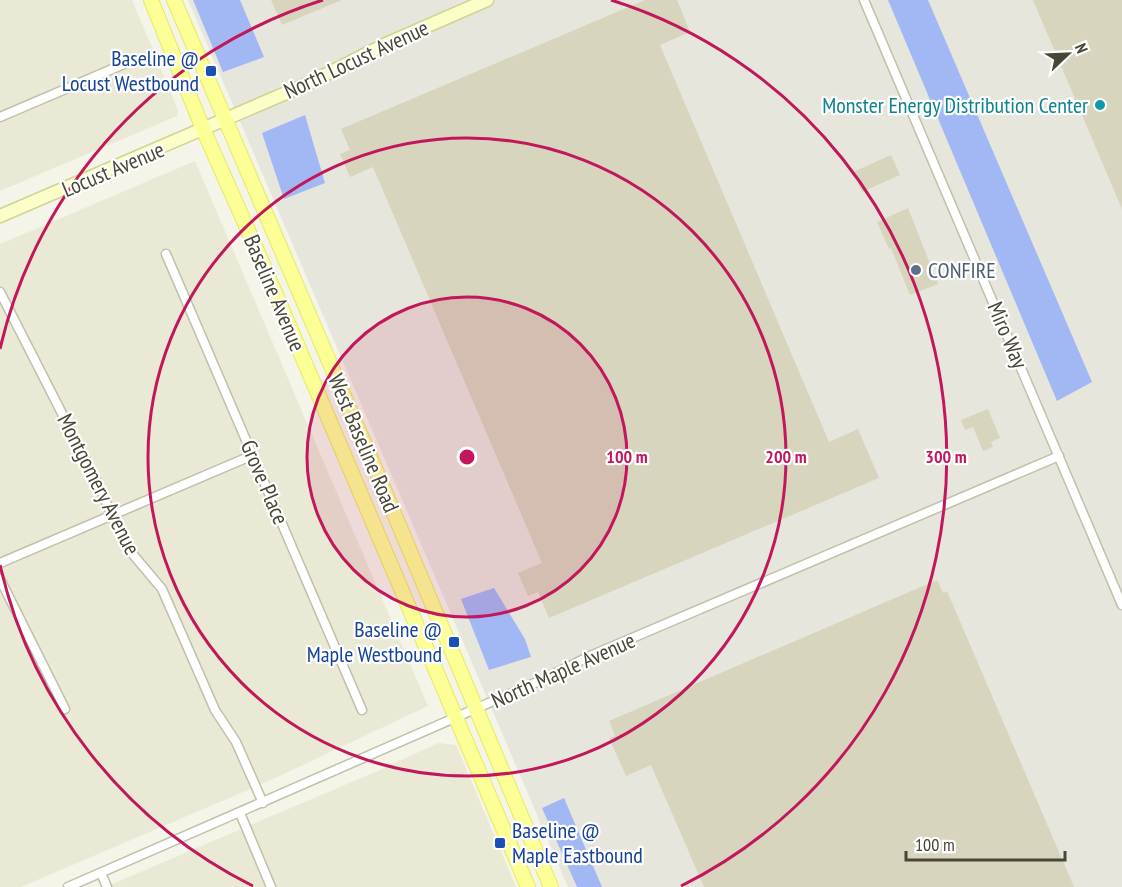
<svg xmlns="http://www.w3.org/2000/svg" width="1122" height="887" font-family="'PT Sans Narrow',sans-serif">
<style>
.residential{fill:#e9e9d6}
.industrial{fill:#e7e6dc}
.water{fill:#a2b8f4}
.building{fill:#d7d5bd}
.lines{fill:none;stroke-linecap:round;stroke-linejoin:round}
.street-casing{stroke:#c1c0aa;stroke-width:11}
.secondary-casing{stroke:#d0d394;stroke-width:15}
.primary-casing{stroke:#e7e962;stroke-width:16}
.street{stroke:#fff;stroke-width:8}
.secondary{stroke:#fbffc7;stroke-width:12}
.primary{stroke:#fcff96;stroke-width:14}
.ring{fill:none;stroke:#c2185b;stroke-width:3}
.transit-dot{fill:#1a4fb4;stroke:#fff;stroke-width:2}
.culture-dot{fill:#0f9aa8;stroke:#fff;stroke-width:2}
.service-dot{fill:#5c6f8a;stroke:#fff;stroke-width:2}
.labels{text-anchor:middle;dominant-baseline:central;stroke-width:4.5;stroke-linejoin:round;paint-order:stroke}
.transit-label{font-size:22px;fill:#164399;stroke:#fff;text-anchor:end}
.street-label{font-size:22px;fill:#484736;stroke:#fff}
.culture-label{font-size:22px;fill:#0d838f;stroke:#fff;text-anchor:end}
.service-label{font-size:22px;fill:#4e5e75;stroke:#fff;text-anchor:start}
.centre{fill:#c2185b;stroke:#fff;stroke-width:3}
.ring-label{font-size:18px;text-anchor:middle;font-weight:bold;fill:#c2185b;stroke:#fff;stroke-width:4.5;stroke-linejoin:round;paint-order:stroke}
</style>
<rect width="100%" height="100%" fill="#f4f5e8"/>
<!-- residential -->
<g class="residential">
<polygon points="0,0 132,0 178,110 177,116 0,191"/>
<polygon points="195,161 428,706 271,780 21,887 0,887 0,244"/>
<polygon points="438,743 456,745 516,887 105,887 380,770"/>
</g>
<!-- industrial -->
<polygon class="industrial" points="188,0 1122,0 1122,887 568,887"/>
<!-- water -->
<g class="water">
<polygon points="193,0 240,0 264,57 223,72"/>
<polygon points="888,0 928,0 1092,382 1057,401"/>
<polygon points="305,115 325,183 284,199 262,133"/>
<polygon points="494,588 525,639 531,657 489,670 461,599"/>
<polygon points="564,798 602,887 577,887 542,808"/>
</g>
<!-- building -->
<g class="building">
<polygon points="271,0 342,0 282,25"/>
<polygon points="645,0 677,0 690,32 660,45 829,442 858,429 879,478 549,618 538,592 528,596 518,573 542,563 373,167 350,177 340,154 350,150 341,129"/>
<polygon points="1033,0 1122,0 1122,209"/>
<polygon points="891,155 900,175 862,192 853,172"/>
<polygon points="908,208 938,284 910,295 891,248 889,249 877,222"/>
<polygon points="988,409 1000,438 991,442 993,447 983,451 973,427 965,430 961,420"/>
<polygon points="937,580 943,593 947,591 1074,887 704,887 651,765 626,776 609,738 615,736 609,721"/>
</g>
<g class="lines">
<defs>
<g id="street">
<polyline points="864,0 1122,605"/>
<polyline points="0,117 124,64"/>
<polyline points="166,254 362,710"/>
<polyline points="0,292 98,484 125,545 162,589 215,710 236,742 263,803"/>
<polyline points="0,563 253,455"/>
<polyline points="0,579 65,709"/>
<polyline points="240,813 271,887"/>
<polyline points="101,873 107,887"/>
<polyline points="68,887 546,678 590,656 1059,456"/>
</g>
<polyline id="secondary" points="0,216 307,84 386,44 487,0"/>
<g id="primary">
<polyline points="151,0 203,129 256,248 528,887"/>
<polyline points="174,0 380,480 551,887"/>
</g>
</defs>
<!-- street casing -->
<use href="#street" class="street-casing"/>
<!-- secondary casing -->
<use href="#secondary" class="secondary-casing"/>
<!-- primary casing -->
<use href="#primary" class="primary-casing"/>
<!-- street -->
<use href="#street" class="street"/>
<!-- secondary -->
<use href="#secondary" class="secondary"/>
<!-- primary -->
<use href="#primary" class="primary"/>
</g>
<!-- distance rings -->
<circle cx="467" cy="457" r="160" fill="#c2185b" fill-opacity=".12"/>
<g class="ring">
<circle cx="467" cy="457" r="160"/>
<circle cx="467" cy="457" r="319"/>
<path d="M253 886A479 479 0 0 1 0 565M0 349A479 479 0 0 1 323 0M611 0A479 479 0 0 1 681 886"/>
</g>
<!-- markers -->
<g class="transit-dot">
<rect x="205" y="65" width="12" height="12" rx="3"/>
<rect x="448" y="636" width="12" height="12" rx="3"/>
<rect x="494" y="837" width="12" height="12" rx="3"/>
</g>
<circle class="culture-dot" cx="1100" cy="105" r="6"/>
<circle class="service-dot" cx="916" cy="270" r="6"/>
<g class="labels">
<!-- transit labels -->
<g class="transit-label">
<text x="199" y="58">Baseline @<tspan x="199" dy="25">Locust Westbound</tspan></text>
<text x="442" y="629">Baseline @<tspan x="442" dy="25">Maple Westbound</tspan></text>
<text x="512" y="830" text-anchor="start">Baseline @<tspan x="512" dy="25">Maple Eastbound</tspan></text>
</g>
<!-- street labels -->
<g class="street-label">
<text transform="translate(356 59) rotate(-25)">North Locust Avenue</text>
<text transform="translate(113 169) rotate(-23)">Locust Avenue</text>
<text transform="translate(275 293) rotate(67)">Baseline Avenue</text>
<text transform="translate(1008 335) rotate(67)">Miro Way</text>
<text transform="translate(364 443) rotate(67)">West Baseline Road</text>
<text transform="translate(265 482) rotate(67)">Grove Place</text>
<text transform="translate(99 484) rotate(63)">Montgomery Avenue</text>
<text transform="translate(563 670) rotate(-24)">North Maple Avenue</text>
</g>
<!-- culture labels -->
<g class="culture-label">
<text x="1088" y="105">Monster Energy Distribution Center</text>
</g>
<!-- service labels -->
<g class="service-label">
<text x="928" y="270">CONFIRE</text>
</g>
</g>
<circle cx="467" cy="457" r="9" class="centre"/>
<g class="ring-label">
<text x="627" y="463">100 m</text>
<text x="786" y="463">200 m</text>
<text x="946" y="463">300 m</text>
</g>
<!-- north arrow -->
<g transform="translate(1068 54) rotate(67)" stroke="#ffffff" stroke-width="4.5" paint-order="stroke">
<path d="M0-4.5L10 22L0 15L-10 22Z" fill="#484736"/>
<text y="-9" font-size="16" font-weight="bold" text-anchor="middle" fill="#484736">N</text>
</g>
<!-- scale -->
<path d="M906 851v9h159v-9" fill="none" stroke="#484736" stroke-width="3"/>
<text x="915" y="851" font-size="18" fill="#484736" stroke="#ffffff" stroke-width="4.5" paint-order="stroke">100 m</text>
</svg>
